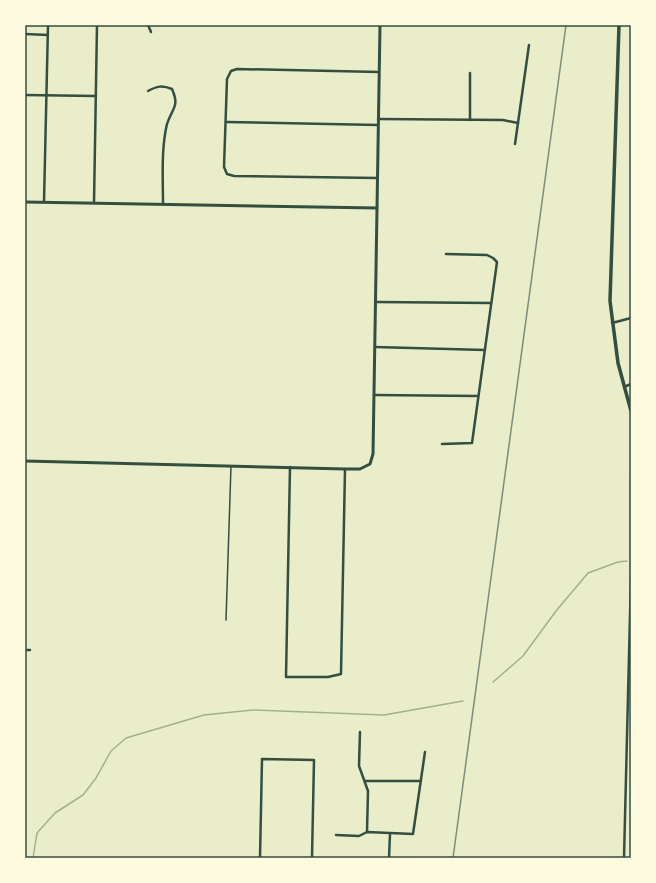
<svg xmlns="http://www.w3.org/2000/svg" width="656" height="883" font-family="Lato,sans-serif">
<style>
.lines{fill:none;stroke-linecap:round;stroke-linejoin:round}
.stream{stroke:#a3b18a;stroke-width:1.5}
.service{stroke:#344e41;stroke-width:1.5}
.minor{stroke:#344e41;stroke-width:2.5}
.tertiary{stroke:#344e41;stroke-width:3}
.secondary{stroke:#344e41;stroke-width:3.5}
.rail{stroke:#7c8e77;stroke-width:1.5}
.neatline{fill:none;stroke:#344e41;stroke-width:1.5}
</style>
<rect width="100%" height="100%" fill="#e9edc9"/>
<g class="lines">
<!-- stream -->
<g class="stream">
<polyline points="493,682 523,656 556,611 588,573 618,562 627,561"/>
<polyline points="33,858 37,833 55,813 83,795 96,778 111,751 126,738 204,715 253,710 384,715 463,701"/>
</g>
<!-- service -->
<polyline class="service" points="226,620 231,466"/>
<!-- minor -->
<g class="minor">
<polyline points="148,25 151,32"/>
<polyline points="25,34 48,35"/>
<polyline points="470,73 470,120"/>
<path d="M148,91C157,86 162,85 172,89C180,107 172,108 167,124C161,149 163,178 163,204"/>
<polyline points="25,95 96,96"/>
<polyline points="378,119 503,120 518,123"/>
<polyline points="226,122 378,125"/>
<polyline points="515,144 529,45"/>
<polyline points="377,178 234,176 227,174 224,167 227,79 231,71 237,69 379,72"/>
<polyline points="44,202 48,25"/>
<polyline points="94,203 97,25"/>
<polyline points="376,302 491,303"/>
<polyline points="612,323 631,318"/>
<polyline points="375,347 485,350"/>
<polyline points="624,387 631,384"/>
<polyline points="374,395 478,396"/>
<polyline points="442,444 472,443 497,262 493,258 487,255 446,254"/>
<polyline points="290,467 286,677 328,677 341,674 345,469"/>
<polyline points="25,650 30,650"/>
<polyline points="360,732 359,766 368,791 367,832"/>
<polyline points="365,781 421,781"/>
<polyline points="336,835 359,836 367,832 413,834 425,752"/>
<polyline points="260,858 262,759 314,760 312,858"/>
<polyline points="389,858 390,834"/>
<polyline points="624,858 631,575 631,477"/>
</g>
<!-- tertiary -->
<g class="tertiary">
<polyline points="25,202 377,208"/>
<polyline points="25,461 345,469 360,469 370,464 373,454 380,25"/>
</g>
<!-- secondary -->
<polyline class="secondary" points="619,25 610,301 618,363 631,411"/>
<!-- rail -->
<polyline class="rail" points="453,858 566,25"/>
</g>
<!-- border -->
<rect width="656" height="883" fill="none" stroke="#fefae0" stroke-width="52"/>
<rect x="26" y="26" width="604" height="831" class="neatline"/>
</svg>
